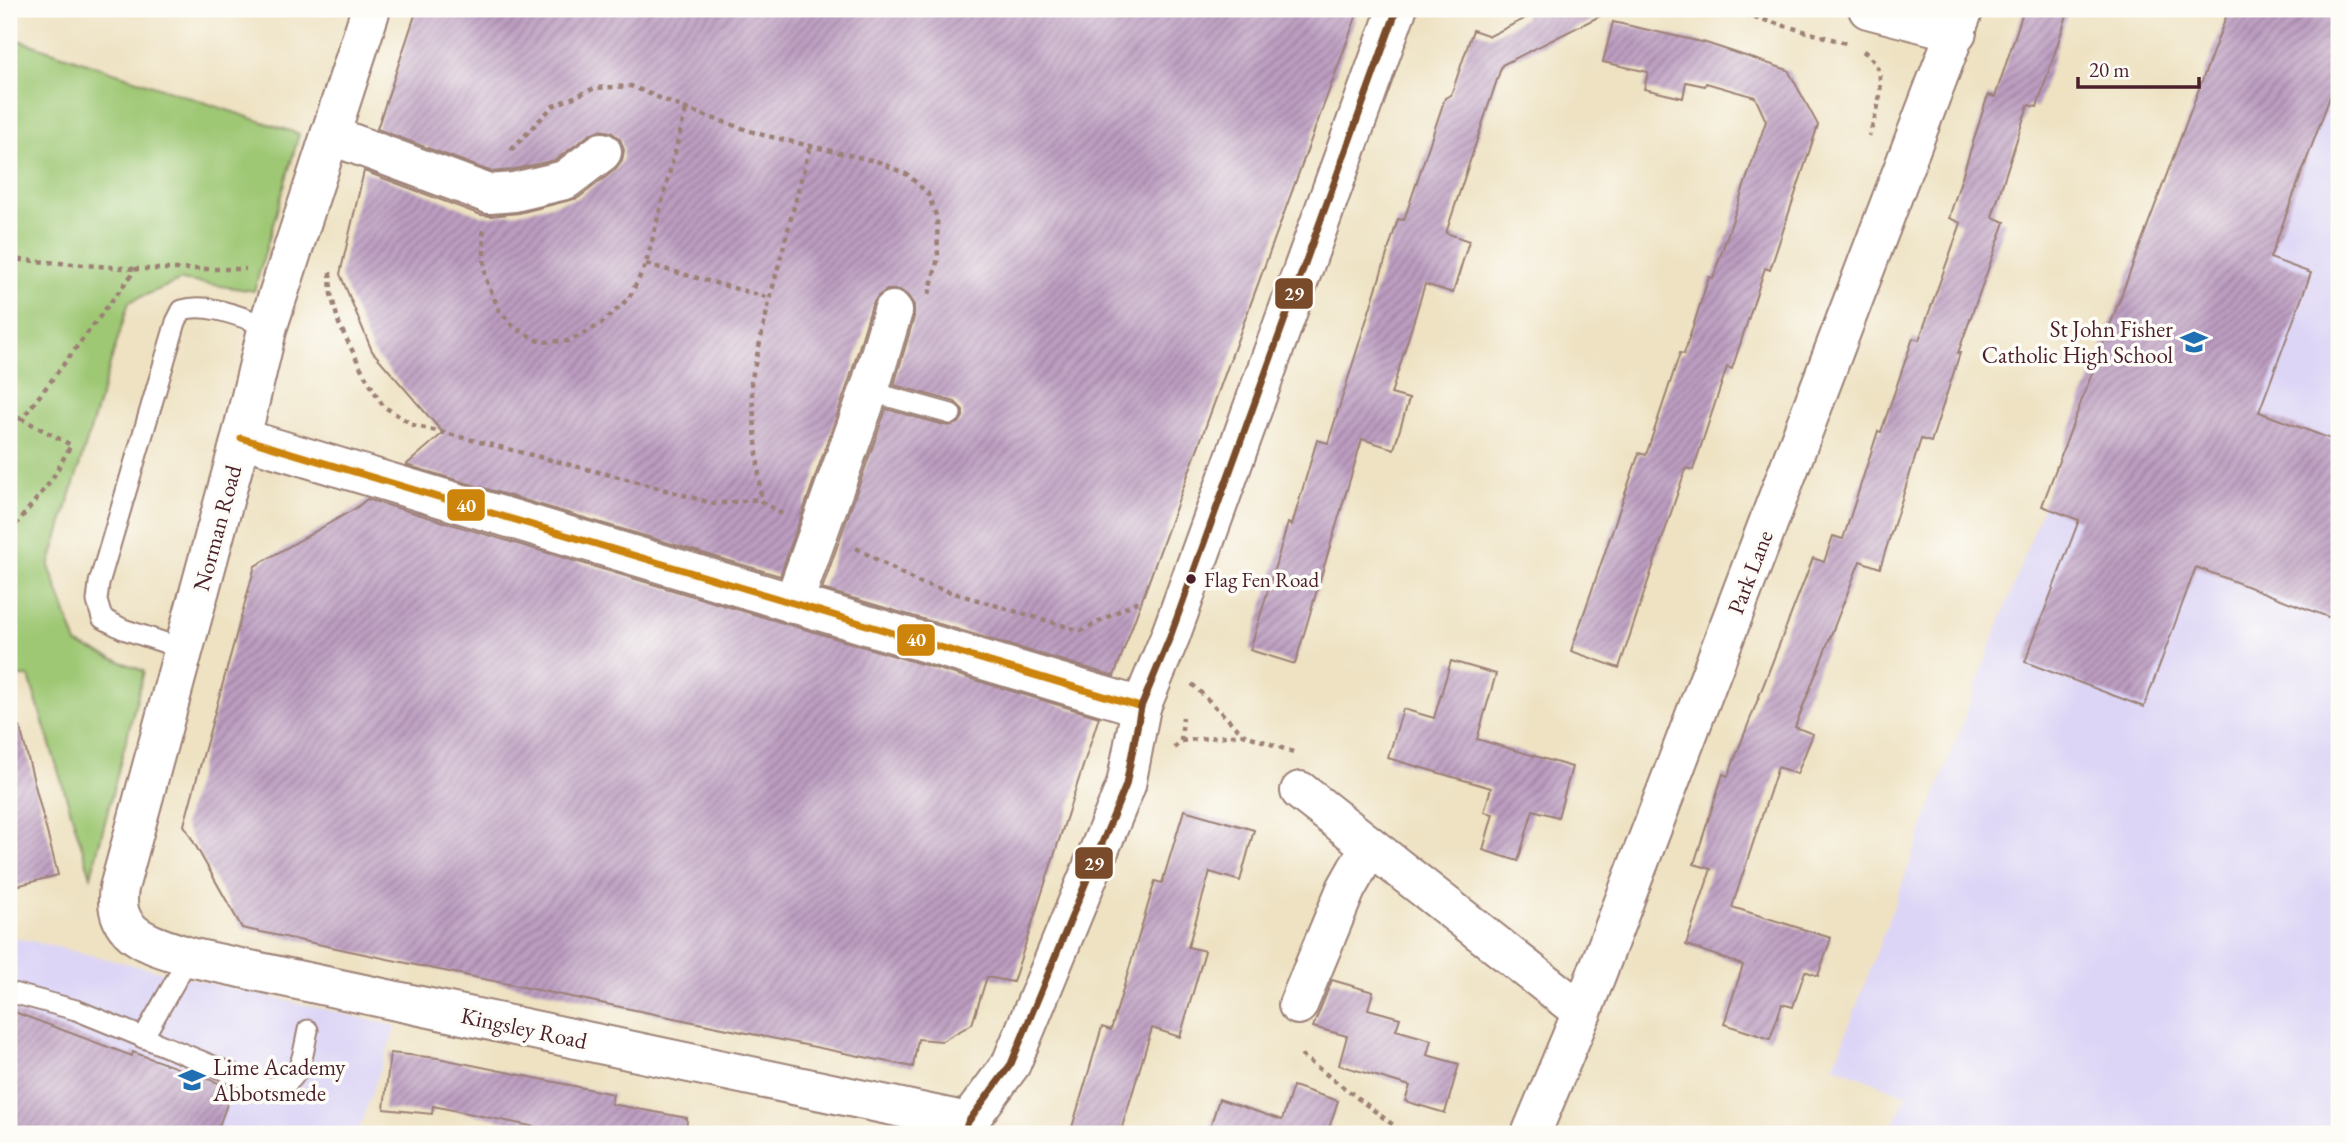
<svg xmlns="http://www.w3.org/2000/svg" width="2348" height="1143" font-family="'EB Garamond',serif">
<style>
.built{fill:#ddd5f6}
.park{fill:#9fc874;stroke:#747450;stroke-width:2}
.building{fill:url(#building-hatch)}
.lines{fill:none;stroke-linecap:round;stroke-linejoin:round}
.service-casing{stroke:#9c8076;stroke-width:23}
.minor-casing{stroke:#9c8076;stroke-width:42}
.path{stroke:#9c8076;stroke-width:4.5;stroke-dasharray:5 5;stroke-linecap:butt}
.service{stroke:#fff;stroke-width:19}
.minor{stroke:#fff;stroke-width:38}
.bus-1-casing{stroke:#fdfcf7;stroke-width:12}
.bus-2-casing{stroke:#fdfcf7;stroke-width:12}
.bus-1{stroke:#cc840b;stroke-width:7}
.bus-2{stroke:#7a4b2a;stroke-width:7}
.bus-dot{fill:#4a1f2b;stroke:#fdfcf7;stroke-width:2.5}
.labels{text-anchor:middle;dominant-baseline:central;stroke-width:7;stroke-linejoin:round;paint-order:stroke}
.bus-label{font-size:21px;fill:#4a1f2b;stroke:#fdfcf7;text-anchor:start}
.poi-label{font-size:23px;fill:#4a1f2b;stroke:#fdfcf7;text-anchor:end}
.street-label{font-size:23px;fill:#4a1f2b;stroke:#fdfcf7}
.line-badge{stroke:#fdfcf7;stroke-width:2.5}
.badge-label{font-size:19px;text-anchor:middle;font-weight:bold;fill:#fff}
</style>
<defs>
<pattern id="building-hatch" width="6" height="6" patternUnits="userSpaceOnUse" patternTransform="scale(1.75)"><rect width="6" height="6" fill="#bc9dc1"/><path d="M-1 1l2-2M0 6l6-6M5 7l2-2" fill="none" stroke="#9b7f9d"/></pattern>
</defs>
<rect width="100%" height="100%" fill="#fdfcf7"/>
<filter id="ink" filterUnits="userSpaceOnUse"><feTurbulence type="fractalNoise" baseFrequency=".0143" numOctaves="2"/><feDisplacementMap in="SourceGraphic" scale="14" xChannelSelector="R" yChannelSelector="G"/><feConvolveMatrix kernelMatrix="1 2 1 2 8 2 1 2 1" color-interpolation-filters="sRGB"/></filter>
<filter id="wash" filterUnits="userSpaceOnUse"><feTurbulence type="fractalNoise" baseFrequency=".00686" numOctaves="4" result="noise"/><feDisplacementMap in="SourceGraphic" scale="28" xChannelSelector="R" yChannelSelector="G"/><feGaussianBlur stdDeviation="1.57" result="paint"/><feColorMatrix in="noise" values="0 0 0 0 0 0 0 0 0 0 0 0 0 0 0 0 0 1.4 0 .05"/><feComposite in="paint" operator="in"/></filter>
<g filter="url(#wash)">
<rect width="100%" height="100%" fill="#eee2c2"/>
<!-- built -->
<g class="built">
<polygon points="2229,9 2339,9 2339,1134 1888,1134 1907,1095 1834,1066"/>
<polygon points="9,936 396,1026 357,1134 9,1134"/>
</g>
<!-- park -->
<polygon class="park" points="9,37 299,134 254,291 181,280 129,302 49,566 77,644 144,671 91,876 29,677 9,675"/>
<g id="blocks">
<!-- building -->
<g class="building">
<polygon points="417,9 1359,9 1114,676 822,589 886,409 948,426 959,423 963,417 963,410 955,402 894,385 914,317 914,305 908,296 900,290 887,290 878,296 872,305 849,381 780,576 406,465 443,433 372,351 340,274 364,171 481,215 491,216 519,213 578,198 616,169 622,161 624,150 620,139 611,132 599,130 589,135 555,160 511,170 492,172 377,129"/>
<polygon points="1527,9 1614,9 1502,65 1446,233 1469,241 1453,293 1425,284 1391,394 1409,399 1394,449 1362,439 1295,664 1250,650 1288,523 1292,525 1317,440 1328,443 1398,219 1404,220 1445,98 1451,95 1473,30 1490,36 1524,19"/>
<polygon points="2024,9 2069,9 2037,107 2028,105 1992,217 2005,222 1958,353 1960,353 1931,442 1921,439 1880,568 1860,561 1795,727 1813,734 1797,774 1778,767 1732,907 1831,938 1818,976 1805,971 1793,1007 1782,1004 1770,1039 1724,1024 1743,965 1686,945 1711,869 1694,864 1723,774 1728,776 1813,558 1824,562 1833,536 1843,539 1878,431 1881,432 1913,338 1919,340 1961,223 1949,218 1988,95 1995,97"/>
<polygon points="2229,9 2339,9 2339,100 2330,97 2270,258 2311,273 2259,412 2339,442 2339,621 2196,567 2144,707 2025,662 2079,520 2042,506"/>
<polygon points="1613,22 1706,43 1788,70 1818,125 1770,270 1765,268 1732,369 1727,367 1693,470 1686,468 1619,668 1571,651 1639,453 1646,455 1680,353 1684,354 1709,277 1713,278 1766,121 1755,97 1706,83 1705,86 1686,82 1683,98 1644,89 1648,72 1603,62"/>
<polygon points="367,499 1099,717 1013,982 987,977 972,1024 942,1041 918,1039 913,1067 425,967 242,928 184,825 255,566 356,508"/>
<polygon points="1451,661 1496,674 1477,739 1572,767 1558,817 1533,810 1518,861 1483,850 1493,814 1484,812 1491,788 1388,758 1403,709 1434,718"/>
<polygon points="20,727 58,875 9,888 9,729"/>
<polygon points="1184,810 1254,830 1240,881 1210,872 1188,947 1205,951 1180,1037 1152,1028 1120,1134 1070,1134 1102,1027 1111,1030 1155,881 1162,883"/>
<polygon points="1332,980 1373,992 1368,1009 1400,1018 1396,1030 1431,1040 1427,1055 1459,1064 1445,1113 1405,1101 1410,1086 1339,1065 1347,1036 1313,1027"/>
<polygon points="9,1010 132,1056 133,1052 233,1088 216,1134 9,1134"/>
<polygon points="390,1053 438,1058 613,1094 611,1104 687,1118 686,1134 569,1134 433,1106 432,1114 384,1109"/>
<polygon points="1293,1086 1338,1101 1327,1134 1208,1134 1219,1099 1282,1120"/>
</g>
</g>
</g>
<g filter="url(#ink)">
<use href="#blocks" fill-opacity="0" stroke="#9c8076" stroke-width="2"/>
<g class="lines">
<defs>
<g id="service">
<polyline points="868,391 951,414"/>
<path d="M184,649L123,629L102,618L97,601L99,583L176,322L182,310C209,302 242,318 268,326"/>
<path d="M9,992L76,1010L265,1087C301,1090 302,1057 308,1030"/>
<polyline points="143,1038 189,957"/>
</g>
<g id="minor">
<path d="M371,9L268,326L241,438L119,888C111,937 152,944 189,957L968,1122"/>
<polyline points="1868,9 1957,32"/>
<polyline points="330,135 489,194 514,192 565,180 602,152"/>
<polyline points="241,438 1141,707"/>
<polyline points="793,604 870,388 893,311"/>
<polyline points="1300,791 1582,1012"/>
<polyline points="1298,1005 1346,889 1370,846"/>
<polyline points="964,1134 968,1122 1011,1064 1126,785 1141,707 1170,637 1397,9"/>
<polyline points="1531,1134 1582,1012 1964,9"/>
</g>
</defs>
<!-- service casing -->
<use href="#service" class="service-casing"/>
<!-- minor casing -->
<use href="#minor" class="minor-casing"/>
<!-- path -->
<g class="path">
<polyline points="1725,9 1846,43"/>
<path d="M1863,51C1892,70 1878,109 1869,136"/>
<polyline points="511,150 553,106 595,88 631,86 686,109 759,134 879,162 908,175 928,194 937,218 938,258 929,294"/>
<polyline points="483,230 485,277 499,310 515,328 541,342 569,341 601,324 629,298 646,264 686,109"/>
<polyline points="9,259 136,269"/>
<polyline points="646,264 770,298"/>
<polyline points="330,272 331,294 339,324 363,372 383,406 413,425 634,481 715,504 761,499"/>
<polyline points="9,415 22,419 136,269 246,269"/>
<polyline points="782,514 761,501 751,382 770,298 810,146"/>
<polyline points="9,533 51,481 71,445 22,419"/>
<polyline points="856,548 917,582 1081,631 1142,599"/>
<polyline points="1192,684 1243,734 1293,752"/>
<polyline points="1181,741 1242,734"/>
<polyline points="1174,748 1181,741 1183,717"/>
<polyline points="1301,1055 1405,1134"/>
</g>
<!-- service -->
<use href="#service" class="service"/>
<!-- minor -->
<use href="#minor" class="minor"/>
<defs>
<polyline id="bus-1" points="241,438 1141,707"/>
<polyline id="bus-2" points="964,1134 968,1122 1011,1064 1126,785 1141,707 1170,637 1397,9"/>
</defs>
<!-- bus-1 casing -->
<use href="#bus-1" class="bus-1-casing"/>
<!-- bus-2 casing -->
<use href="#bus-2" class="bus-2-casing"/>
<!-- bus-1 -->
<use href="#bus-1" class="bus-1"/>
<!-- bus-2 -->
<use href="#bus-2" class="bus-2"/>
</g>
</g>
<!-- icons -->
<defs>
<symbol id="school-bare" viewBox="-9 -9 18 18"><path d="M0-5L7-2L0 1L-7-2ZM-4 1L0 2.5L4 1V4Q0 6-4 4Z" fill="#1f6fb2" stroke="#fdfcf7" stroke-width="2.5" paint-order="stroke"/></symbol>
</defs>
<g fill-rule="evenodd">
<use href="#school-bare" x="2175" y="323" width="38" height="38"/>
<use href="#school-bare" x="173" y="1061" width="38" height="38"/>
</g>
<!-- markers -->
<circle class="bus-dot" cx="1191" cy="579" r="6"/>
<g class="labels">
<!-- bus labels -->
<g class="bus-label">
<text x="1204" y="579">Flag Fen Road</text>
</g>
<!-- poi labels -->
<g class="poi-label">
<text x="2173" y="329">St John Fisher<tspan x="2173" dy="26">Catholic High School</tspan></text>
<text x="213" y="1067" text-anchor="start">Lime Academy<tspan x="213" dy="26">Abbotsmede</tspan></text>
</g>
<!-- street labels -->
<g class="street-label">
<text transform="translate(217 528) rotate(-75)">Norman Road</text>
<text transform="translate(1750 572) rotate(-69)">Park Lane</text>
<text transform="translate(524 1028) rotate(12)">Kingsley Road</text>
</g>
</g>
<g class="line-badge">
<rect x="1274" y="277" width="40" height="33" rx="7" fill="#7a4b2a"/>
<rect x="446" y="488" width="40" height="34" rx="7" fill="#cc840b"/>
<rect x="896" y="623" width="40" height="34" rx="7" fill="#cc840b"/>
<rect x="1074" y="846" width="40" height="34" rx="7" fill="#7a4b2a"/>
</g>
<g class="badge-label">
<text x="1294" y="300">29</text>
<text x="466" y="512">40</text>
<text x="916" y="646">40</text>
<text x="1094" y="870">29</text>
</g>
<!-- margin -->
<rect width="2348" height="1143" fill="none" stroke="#fdfcf7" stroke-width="35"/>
<!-- scale -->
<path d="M2078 77v10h121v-10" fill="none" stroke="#4a1f2b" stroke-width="3.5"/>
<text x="2089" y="77" font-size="21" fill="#4a1f2b" stroke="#fdfcf7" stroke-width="5" paint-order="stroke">20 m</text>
</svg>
